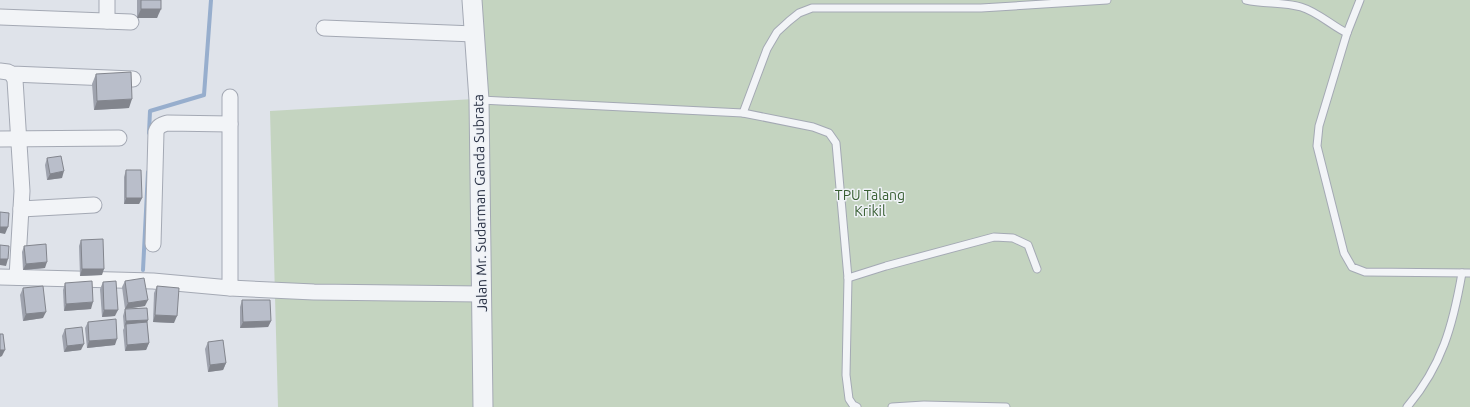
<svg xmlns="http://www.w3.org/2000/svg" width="1470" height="407" font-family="Ubuntu,sans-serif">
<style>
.green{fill:#c4d4c0}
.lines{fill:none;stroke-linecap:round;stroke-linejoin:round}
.stream{stroke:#97aecd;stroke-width:4}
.service-casing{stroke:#a4a9b4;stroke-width:9}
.minor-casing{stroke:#a4a9b4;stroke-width:17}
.tertiary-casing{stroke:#a4a9b4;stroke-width:21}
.service{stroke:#f2f4f7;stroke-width:7}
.minor{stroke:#f2f4f7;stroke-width:15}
.tertiary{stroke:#f2f4f7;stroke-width:19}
.wall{fill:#9fa3ae}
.shaded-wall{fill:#82858d}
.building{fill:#b9beca;stroke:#82858d}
.labels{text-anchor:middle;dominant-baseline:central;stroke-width:3;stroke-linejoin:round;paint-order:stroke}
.park-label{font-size:14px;fill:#395f33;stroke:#eff2f7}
.street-label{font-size:14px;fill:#272f42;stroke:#eff2f7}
</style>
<rect width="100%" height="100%" fill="#dfe3ea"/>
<!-- green -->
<polygon class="green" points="478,0 1470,0 1470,407 278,407 270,111 474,99"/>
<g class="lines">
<!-- stream -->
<g class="stream">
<polyline points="149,133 150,111 204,95 211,0"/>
<polyline points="143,270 148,172"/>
</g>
<defs>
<g id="service">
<path d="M1246,0C1264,4 1284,2 1301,7C1318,12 1332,26 1347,33"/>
<polyline points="1360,0 1347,33 1319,126 1317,146 1344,253 1352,267 1365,272 1470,273"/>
<polyline points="481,100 743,113 813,127 829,133 836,143 848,278 846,375 849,399 853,405 857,407"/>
<polyline points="743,113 767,49 777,32 789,21 799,13 812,8 981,8 1107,0"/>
<polyline points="848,278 886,266 994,237 1013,238 1028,245 1037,269"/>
<polyline points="892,407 924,405 1006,407"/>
<path d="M1407,407C1442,366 1453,325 1462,273"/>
</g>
<g id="minor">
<polyline points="107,0 107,21"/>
<polyline points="0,17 131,22"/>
<polyline points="324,28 474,34"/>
<polyline points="0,71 8,72 12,74 133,79"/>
<polyline points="12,74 15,80 22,191 17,277"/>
<polyline points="230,97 230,288"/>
<polyline points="0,139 119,138"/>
<polyline points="21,209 94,205"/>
<path d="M153,244L156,132C158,126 161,125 167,123L230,124"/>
<polyline points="0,277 153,281 230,288 314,292 481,294"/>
</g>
<polyline id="tertiary" points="472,0 479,100 483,407"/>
</defs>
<!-- service casing -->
<use href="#service" class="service-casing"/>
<!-- minor casing -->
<use href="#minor" class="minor-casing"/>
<!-- tertiary casing -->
<use href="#tertiary" class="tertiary-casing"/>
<!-- service -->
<use href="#service" class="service"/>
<!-- minor -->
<use href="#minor" class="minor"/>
<!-- tertiary -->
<use href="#tertiary" class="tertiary"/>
</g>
<!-- wall -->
<g class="wall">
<polygon points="137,0 161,0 157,18 137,18"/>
<polygon points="96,74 129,108 94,110 92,84"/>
<polygon points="47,158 62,178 47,180 45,165"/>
<polygon points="126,170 142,198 139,204 124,204 124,177"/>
<polygon points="81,240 102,275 80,276 79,246"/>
<polygon points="24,246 45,268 23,270 22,252"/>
<polygon points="125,281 145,306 125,309 122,287"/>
<polygon points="103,282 115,316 102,317 100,289"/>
<polygon points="65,283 91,309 64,311 63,290"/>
<polygon points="157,286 174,323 153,322 154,293"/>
<polygon points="23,288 43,318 23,321 20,295"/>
<polygon points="242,300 271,321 268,327 240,328 240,307"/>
<polygon points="125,309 148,320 147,322 149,343 146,350 125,351 123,330 124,328 123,316"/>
<polygon points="88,322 115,345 87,348 85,328"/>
<polygon points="65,329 81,350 64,352 62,336"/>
<polygon points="208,342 226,363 223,370 208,372 205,349"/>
</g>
<!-- shaded-wall -->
<g class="shaded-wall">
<polygon points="141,9 161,9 157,18 137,18"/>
<polygon points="132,99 129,108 94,110 97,101"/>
<polygon points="64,171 62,178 47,180 50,174"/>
<polygon points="126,198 142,198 139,204 124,204"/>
<polygon points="0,227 8,227 5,234 0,233"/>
<polygon points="0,259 8,259 6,266 0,265"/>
<polygon points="47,262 45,268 23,270 26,264"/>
<polygon points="82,269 104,269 102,275 80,276"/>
<polygon points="148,300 145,306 125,309 128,303"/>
<polygon points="93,302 91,309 64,311 66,304"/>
<polygon points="104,310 118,310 115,316 102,317"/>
<polygon points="46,312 43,318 23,321 26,314"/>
<polygon points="155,315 177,316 174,323 153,322"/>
<polygon points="148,320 146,326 126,324 124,328 126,321"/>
<polygon points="271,321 268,327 240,328 243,322"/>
<polygon points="117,339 115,345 87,348 89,341"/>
<polygon points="149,343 146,350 125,351 127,345"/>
<polygon points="84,344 81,350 64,352 67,346"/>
<polygon points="0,350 5,350 2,356 0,357"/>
<polygon points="226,363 223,370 208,372 210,365"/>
</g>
<!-- building -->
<g class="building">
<rect x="141" y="0" width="20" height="9"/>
<polygon points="131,72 132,99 97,101 96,74"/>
<polygon points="61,156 64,171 50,174 47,158"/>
<polygon points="126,170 141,170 142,198 126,198"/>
<polygon points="0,212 9,213 8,227 0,227"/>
<polygon points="103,239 104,269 82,269 81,240"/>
<polygon points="46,244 47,262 26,264 24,246"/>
<polygon points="0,245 9,246 8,259 0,259"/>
<polygon points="144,278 148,300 128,303 125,281"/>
<polygon points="92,281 93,302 66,304 65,283"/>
<polygon points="116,281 118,310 104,310 103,282"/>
<polygon points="43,286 46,312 26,314 23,288"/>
<polygon points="157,286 179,288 177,316 155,315"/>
<polygon points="242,300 270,300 271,321 243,322"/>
<polygon points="147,308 148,320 126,321 125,309"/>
<polygon points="116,319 117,339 89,341 88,322"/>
<polygon points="147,322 149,343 127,345 126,324"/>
<polygon points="82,327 84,344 67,346 65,329"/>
<polygon points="0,334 3,334 5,350 0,350"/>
<polygon points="223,340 226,363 210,365 208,342"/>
</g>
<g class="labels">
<!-- park labels -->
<g class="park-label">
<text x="870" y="195">TPU Talang<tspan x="870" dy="16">Krikil</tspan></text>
</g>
<!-- street labels -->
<g class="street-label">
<text transform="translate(480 203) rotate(-91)">Jalan Mr. Sudarman Ganda Subrata</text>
</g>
</g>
</svg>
